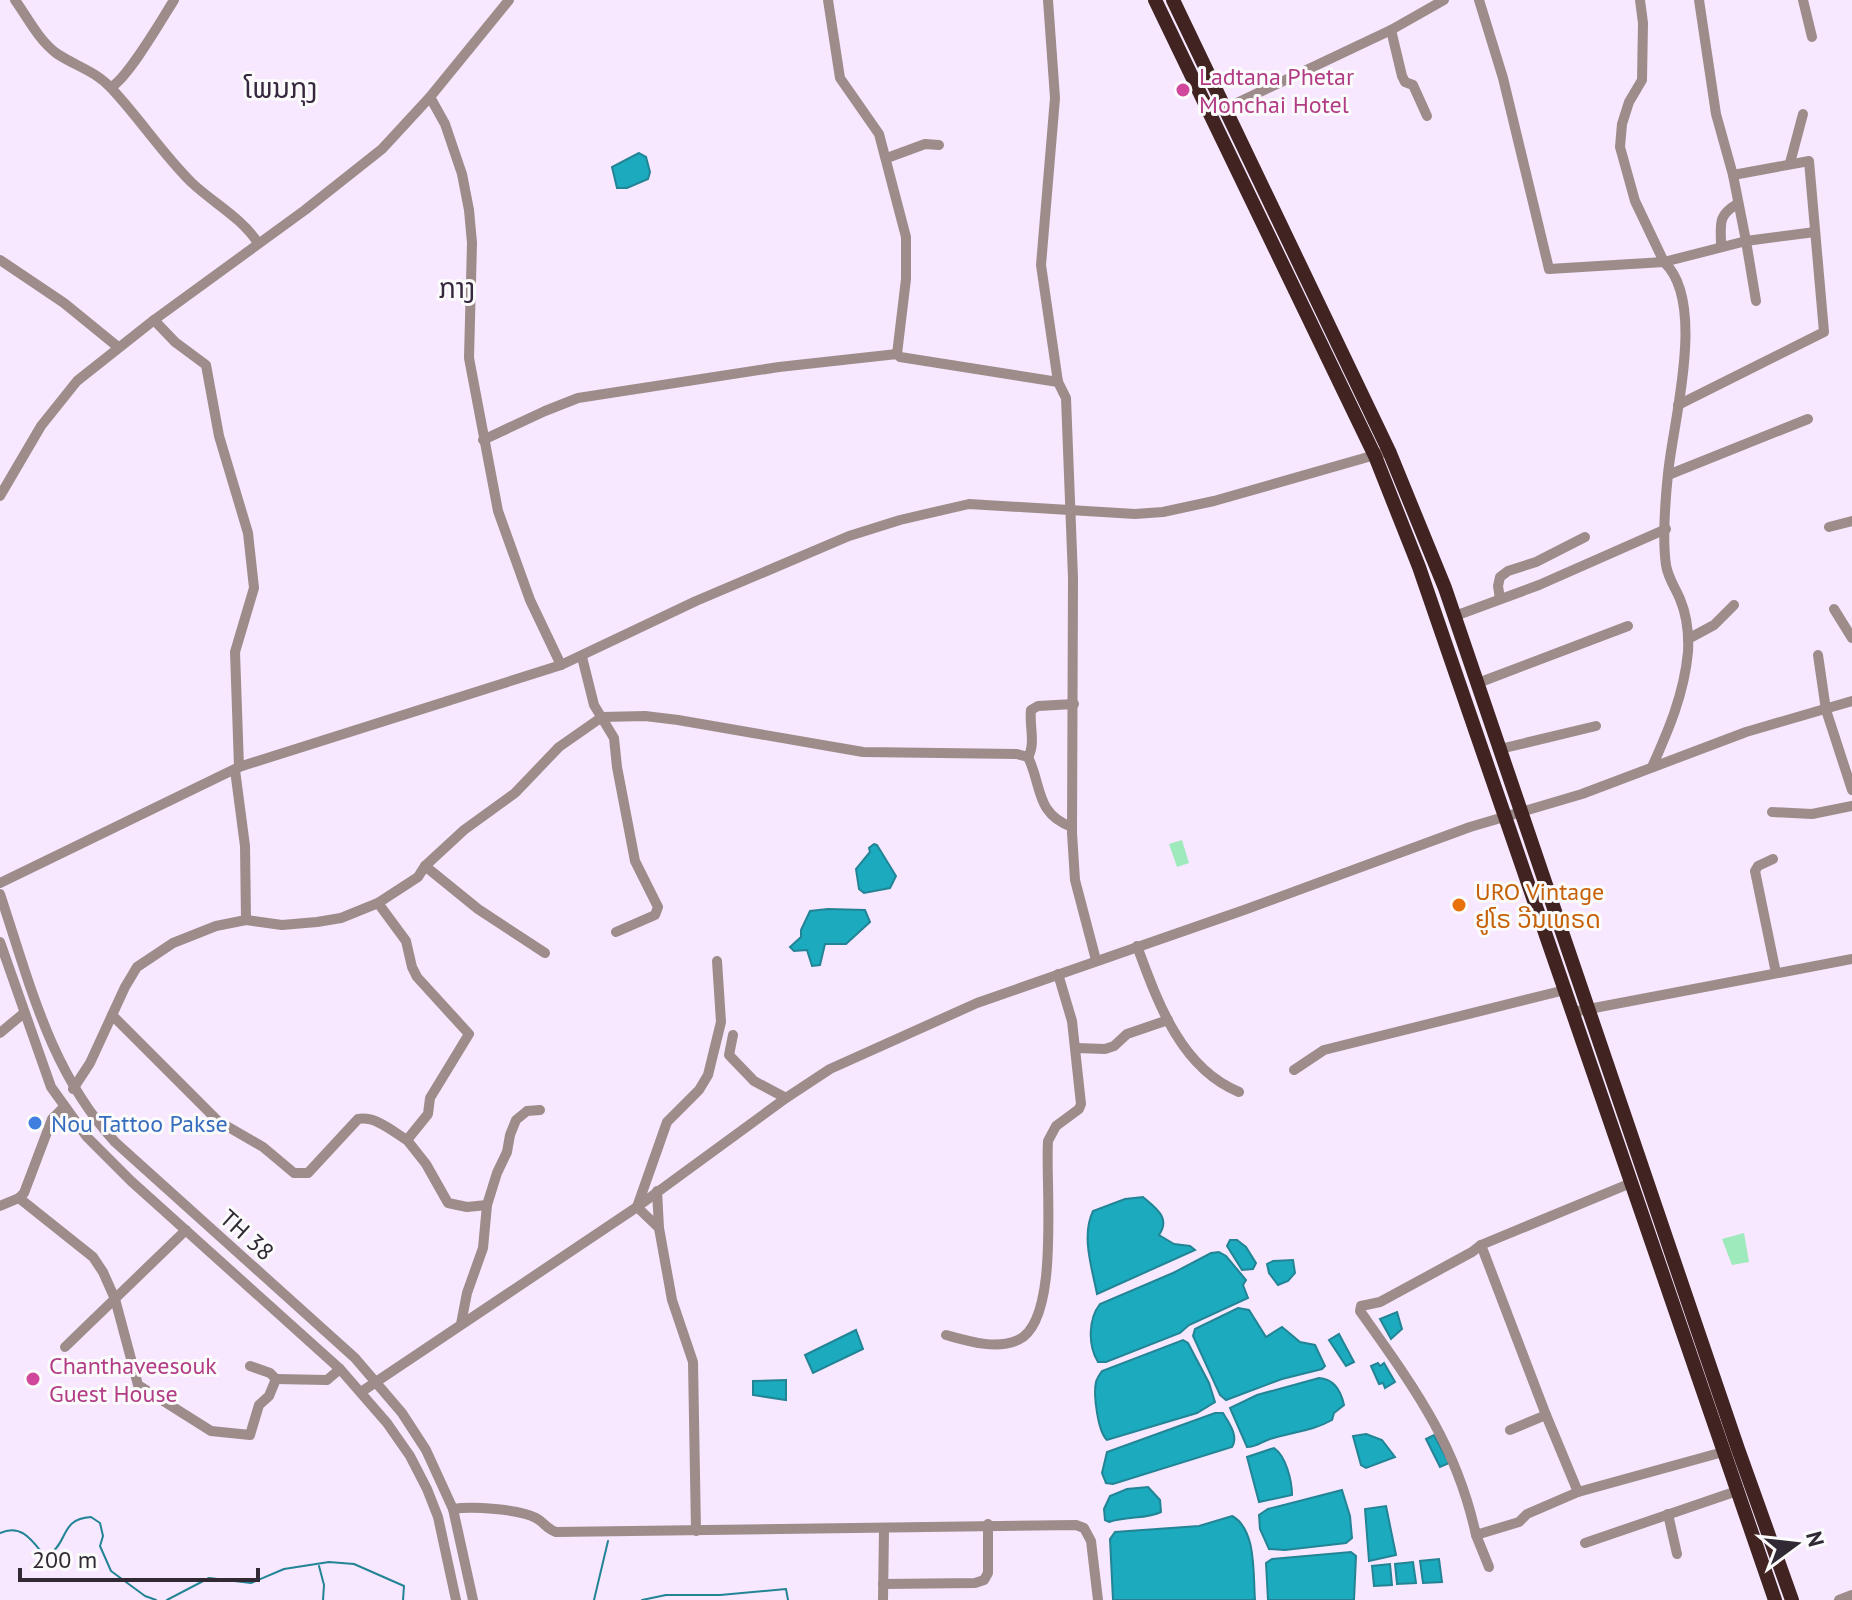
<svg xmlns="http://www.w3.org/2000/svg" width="1852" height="1600" font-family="'PT Sans','Noto Sans Lao',sans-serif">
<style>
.green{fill:#9feabc}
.water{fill:#1baabe;stroke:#228495;stroke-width:2}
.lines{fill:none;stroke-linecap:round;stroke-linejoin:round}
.stream{stroke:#228495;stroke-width:2}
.minor{stroke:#9d8c8a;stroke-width:10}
.highway{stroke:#412421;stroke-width:14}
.hotel-dot{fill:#d1479c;stroke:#fbfbfb;stroke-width:3}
.food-dot{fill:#e8710a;stroke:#fbfbfb;stroke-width:3}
.shop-dot{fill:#3f7fe0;stroke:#fbfbfb;stroke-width:3}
.labels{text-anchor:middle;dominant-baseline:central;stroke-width:6;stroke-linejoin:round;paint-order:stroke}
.hotel-label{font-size:24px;fill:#b23c85;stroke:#fbfbfb;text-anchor:start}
.food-label{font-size:24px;fill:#c56008;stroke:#fbfbfb;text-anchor:start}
.shop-label{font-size:24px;fill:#366cbe;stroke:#fbfbfb;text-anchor:start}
.street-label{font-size:24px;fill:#312a35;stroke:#fbfbfb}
.quarter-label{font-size:28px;fill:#37283f;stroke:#fbfbfb}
</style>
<rect width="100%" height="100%" fill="#f7e7ff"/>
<!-- green -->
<g class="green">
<polygon points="1182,840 1189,863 1177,867 1169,844"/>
<polygon points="1744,1233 1749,1262 1732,1265 1722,1239"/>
</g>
<!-- water -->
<g class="water">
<polygon points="639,153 646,157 650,172 648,179 627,188 617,188 612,167"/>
<polygon points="874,844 877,845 896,876 890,888 864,893 859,889 856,869 870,852 869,848"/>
<polygon points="828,909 865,910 870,922 846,944 825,944 820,965 812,966 807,950 794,951 790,947 801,937 801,930 810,911"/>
<path d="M1143,1197C1156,1208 1171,1218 1159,1235L1174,1244L1190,1246L1195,1250L1097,1294C1092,1268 1081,1236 1093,1211L1125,1199Z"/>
<polygon points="1230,1240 1237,1240 1246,1247 1256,1263 1253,1269 1242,1270 1227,1246"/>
<path d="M1219,1252L1226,1256L1246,1280L1243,1285L1248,1298L1189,1325L1180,1333L1106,1362H1098C1088,1346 1088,1319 1100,1304L1173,1273L1211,1253Z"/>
<polygon points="1293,1260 1295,1273 1288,1281 1278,1285 1269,1273 1267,1264 1273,1261"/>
<polygon points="1238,1308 1249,1310 1266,1337 1282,1327 1300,1342 1315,1345 1325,1366 1322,1369 1282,1379 1226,1400 1220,1395 1193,1336 1195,1329"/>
<polygon points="1397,1312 1402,1329 1391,1339 1380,1319"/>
<polygon points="856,1330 863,1349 813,1373 805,1355"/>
<polygon points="1339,1334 1354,1362 1346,1366 1329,1340"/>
<path d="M1183,1340L1188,1343L1209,1383L1215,1402L1197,1413L1107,1440C1098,1432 1093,1394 1096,1382C1097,1378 1100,1374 1102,1371Z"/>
<polygon points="1378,1363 1380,1366 1384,1363 1395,1382 1385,1388 1383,1383 1379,1384 1371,1366"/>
<path d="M1319,1378C1334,1379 1341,1391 1344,1405L1334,1413L1332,1420C1313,1431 1291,1432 1270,1439C1261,1442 1257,1447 1247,1447L1230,1408L1257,1395Z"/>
<polygon points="786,1380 786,1400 753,1395 753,1381"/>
<path d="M1215,1413H1223C1229,1423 1239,1436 1232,1447L1113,1484L1106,1483L1102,1473L1107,1452Z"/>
<polygon points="1366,1434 1382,1440 1395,1457 1366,1468 1361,1465 1353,1436"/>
<polygon points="1434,1435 1449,1463 1440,1467 1426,1439"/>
<path d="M1274,1448C1286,1456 1292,1481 1292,1495L1259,1502L1247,1457Z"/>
<path d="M1148,1487L1160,1500L1161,1512C1148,1519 1126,1516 1109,1522L1105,1520L1104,1509L1110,1496L1127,1489Z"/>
<polygon points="1342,1490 1350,1516 1352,1538 1346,1543 1285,1550 1269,1549 1260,1529 1259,1515 1268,1509"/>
<polygon points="1386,1506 1396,1555 1369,1561 1365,1509"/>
<path d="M1232,1516C1257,1529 1253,1576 1255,1600H1113L1110,1539L1115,1532L1199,1526Z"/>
<polygon points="1351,1552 1356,1556 1354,1600 1268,1600 1266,1563 1272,1559"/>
<polygon points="1439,1559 1442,1582 1423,1583 1420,1561"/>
<polygon points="1413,1562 1416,1583 1397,1584 1395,1564"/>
<polygon points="1390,1564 1392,1585 1374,1586 1372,1566"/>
</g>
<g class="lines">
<!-- stream -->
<g class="stream">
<path d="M0,1533C21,1524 31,1539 43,1554L49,1555C69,1541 60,1519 91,1517L100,1523L103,1536L100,1546L111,1571L145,1596L156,1600"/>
<polyline points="319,1566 324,1585 323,1600"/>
<polyline points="167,1600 209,1578 251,1583 284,1569 329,1562 354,1564 404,1586 403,1600"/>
<polyline points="594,1600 608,1541"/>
<polyline points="642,1600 666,1595 720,1595 786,1589 788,1600"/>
</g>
<!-- minor -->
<g class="minor">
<path d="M15,0C28,18 38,39 56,53C75,66 96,71 112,89C140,119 162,153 191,182C213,203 241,217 258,243"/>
<polyline points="828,0 840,78 879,134 906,237 906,279 897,354"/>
<polyline points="1048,0 1055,98 1041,265 1058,382"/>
<path d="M1479,0L1503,78L1549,269L1664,262C1707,302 1673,421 1668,474C1665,503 1662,537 1666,565C1668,578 1675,587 1680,599C1687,616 1689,634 1688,652C1684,694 1669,729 1652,767"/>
<polyline points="1640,0 1643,23 1642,80 1629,102 1622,124 1620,147 1635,201 1664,262 1746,241 1733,175"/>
<polyline points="1803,0 1812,37"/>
<polyline points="1391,30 1402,76 1405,82 1413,85 1427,116"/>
<path d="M111,87C128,78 162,19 174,0"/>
<polyline points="430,97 445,124 462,174 469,210 472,243 469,358 498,511 530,600 561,665"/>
<polyline points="1222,110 1391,30 1444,0"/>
<polyline points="887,158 925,144 939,145"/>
<polyline points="1790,163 1803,114"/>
<path d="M1721,246C1721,224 1717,216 1737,204"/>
<polyline points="0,260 64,303 118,347"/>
<polyline points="1756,301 1746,241 1815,232"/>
<polyline points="154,320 175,342 206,365 219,436 248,533 254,588 235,652 239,767"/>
<polyline points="1678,405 1824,332 1809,161 1733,175 1716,114 1699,0"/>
<polyline points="483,440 545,411 578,398 779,367 897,354 900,357 1058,382 1066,398 1073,578 1072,833 1075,880 1096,960"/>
<polyline points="1668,475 1808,419"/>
<polyline points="0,496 41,426 77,381 154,320 305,210 382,149 430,97 509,0"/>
<polyline points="1829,527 1852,521"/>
<polyline points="1500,599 1498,586 1500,577 1508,571 1536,562 1585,537"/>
<polyline points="1834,609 1852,638"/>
<polyline points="1455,616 1539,585 1666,529"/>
<polyline points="1688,639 1714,625 1734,605"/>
<polyline points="1818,655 1826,710 1852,790"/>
<polyline points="582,657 594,705 614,738 617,767 635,861 658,907 655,915 616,932"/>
<polyline points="1478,683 1628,626"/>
<polyline points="1500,749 1596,726"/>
<path d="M1028,757C1042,785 1035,814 1072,827"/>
<polyline points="235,770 245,846 246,920"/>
<polyline points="1772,812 1812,814 1852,806"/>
<polyline points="1773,859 1758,866 1755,871 1776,973"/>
<polyline points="425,866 478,909 545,953"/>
<polyline points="0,883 239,767 561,665 696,601 849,536 900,520 969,504 1135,514 1163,512 1214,501 1389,451"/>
<path d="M0,894C30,984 50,1071 115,1142L355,1358L402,1413L426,1450L453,1509L473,1600"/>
<polyline points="0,942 51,1087 87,1137 131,1181 340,1369 387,1423 410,1456 427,1489 438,1517 456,1600"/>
<path d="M1137,946C1157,1000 1180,1068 1239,1092"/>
<polyline points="1573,1012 1852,959"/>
<path d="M112,1015L218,1121L263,1147L294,1173H308L358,1119C376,1116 392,1131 407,1140L428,1114L430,1098L469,1034L417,977L412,967L406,941L378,903"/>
<polyline points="0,1033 24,1013"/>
<polyline points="733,1035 729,1055 754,1081 786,1098"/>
<polyline points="1076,1048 1105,1049 1114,1046 1127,1034 1168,1020"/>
<polyline points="1294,1070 1324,1050 1565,990"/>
<path d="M73,1089L90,1063L125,987L137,967L173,943L216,926L246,920L282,925L317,922L341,918L378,903L418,877L425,866L464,830L515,793L559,747L602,717L645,716L678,720L863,752L1017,754L1028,757C1036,744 1029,725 1031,710L1038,706L1074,704"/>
<polyline points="407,1140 426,1164 448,1203 467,1207 487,1205"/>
<path d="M1631,1183L1481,1245L1472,1252L1380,1302L1361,1306L1360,1311C1413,1386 1456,1443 1476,1535L1519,1522L1527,1514L1578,1492L1723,1452"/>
<polyline points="657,1191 659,1228 672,1300 693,1362 696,1531"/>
<polyline points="19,1198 93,1257 103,1272 115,1299 138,1385 211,1431 250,1435 259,1405 269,1396 276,1379 270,1373 250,1366"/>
<polyline points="0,1206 19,1198 24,1193 52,1119 64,1107"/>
<polyline points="659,1228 637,1207 667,1122 699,1090 708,1075 721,1022 717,961"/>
<polyline points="1481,1245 1546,1415 1578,1492"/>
<polyline points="461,1324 467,1293 483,1248 487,1205 497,1173 507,1152 510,1135 516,1120 527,1111 540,1110"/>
<path d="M946,1335C968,1341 996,1350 1018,1340C1061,1321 1045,1184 1048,1141L1056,1126L1079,1109L1081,1104L1072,1021L1058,974"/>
<polyline points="65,1347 186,1230"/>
<polyline points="276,1379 327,1380 340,1369"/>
<polyline points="361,1392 637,1207 786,1098 830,1069 977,1003 1244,910 1470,827 1582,794 1746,732 1852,701"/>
<polyline points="1510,1430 1546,1415"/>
<path d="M453,1509C472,1506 519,1509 536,1518C544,1522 545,1528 556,1532L1076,1525L1084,1528L1091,1541L1098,1600"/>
<polyline points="1668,1514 1677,1554"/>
<polyline points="1476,1535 1489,1567"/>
<polyline points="1585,1543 1737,1491"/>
<polyline points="883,1584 975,1583 984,1580 988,1573 988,1524"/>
<polyline points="883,1600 884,1529"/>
<polyline points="1839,1600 1852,1595"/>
</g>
<!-- highway -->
<g class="highway">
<polyline points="1155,0 1375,456 1419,567 1775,1600"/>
<polyline points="1173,0 1389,451 1445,588 1738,1449 1792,1600"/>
</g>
</g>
<!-- markers -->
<g class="hotel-dot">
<circle cx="1183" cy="90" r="8"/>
<circle cx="33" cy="1379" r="8"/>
</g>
<circle class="food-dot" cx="1459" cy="905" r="8"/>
<circle class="shop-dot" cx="35" cy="1123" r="8"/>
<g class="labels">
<!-- hotel labels -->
<g class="hotel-label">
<text x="1199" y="76">Ladtana Phetar<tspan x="1199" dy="28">Monchai Hotel</tspan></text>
<text x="49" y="1365">Chanthaveesouk<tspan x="49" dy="28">Guest House</tspan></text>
</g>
<!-- food labels -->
<g class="food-label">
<text x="1475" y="891">URO Vintage<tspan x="1475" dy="28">ຢູໂຣ ວີນເທຣດ</tspan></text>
</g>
<!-- shop labels -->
<g class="shop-label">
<text x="51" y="1123">Nou Tattoo Pakse</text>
</g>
<!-- street labels -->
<g class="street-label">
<text transform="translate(247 1235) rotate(42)">TH 38</text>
</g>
<!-- quarter labels -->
<g class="quarter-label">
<text x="281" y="87">ໂພນກຸງ</text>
<text x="457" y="287">ກາງ</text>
</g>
</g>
<!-- north arrow -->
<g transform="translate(1796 1544) rotate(75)" stroke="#fbfbfb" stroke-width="6" paint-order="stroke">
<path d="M0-6L14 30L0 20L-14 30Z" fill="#312a35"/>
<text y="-12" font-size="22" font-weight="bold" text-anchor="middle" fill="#312a35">N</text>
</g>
<!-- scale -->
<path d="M20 1568v12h238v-12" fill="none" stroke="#312a35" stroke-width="4"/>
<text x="32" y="1568" font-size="24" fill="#312a35" stroke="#fbfbfb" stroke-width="6" paint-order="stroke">200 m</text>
</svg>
